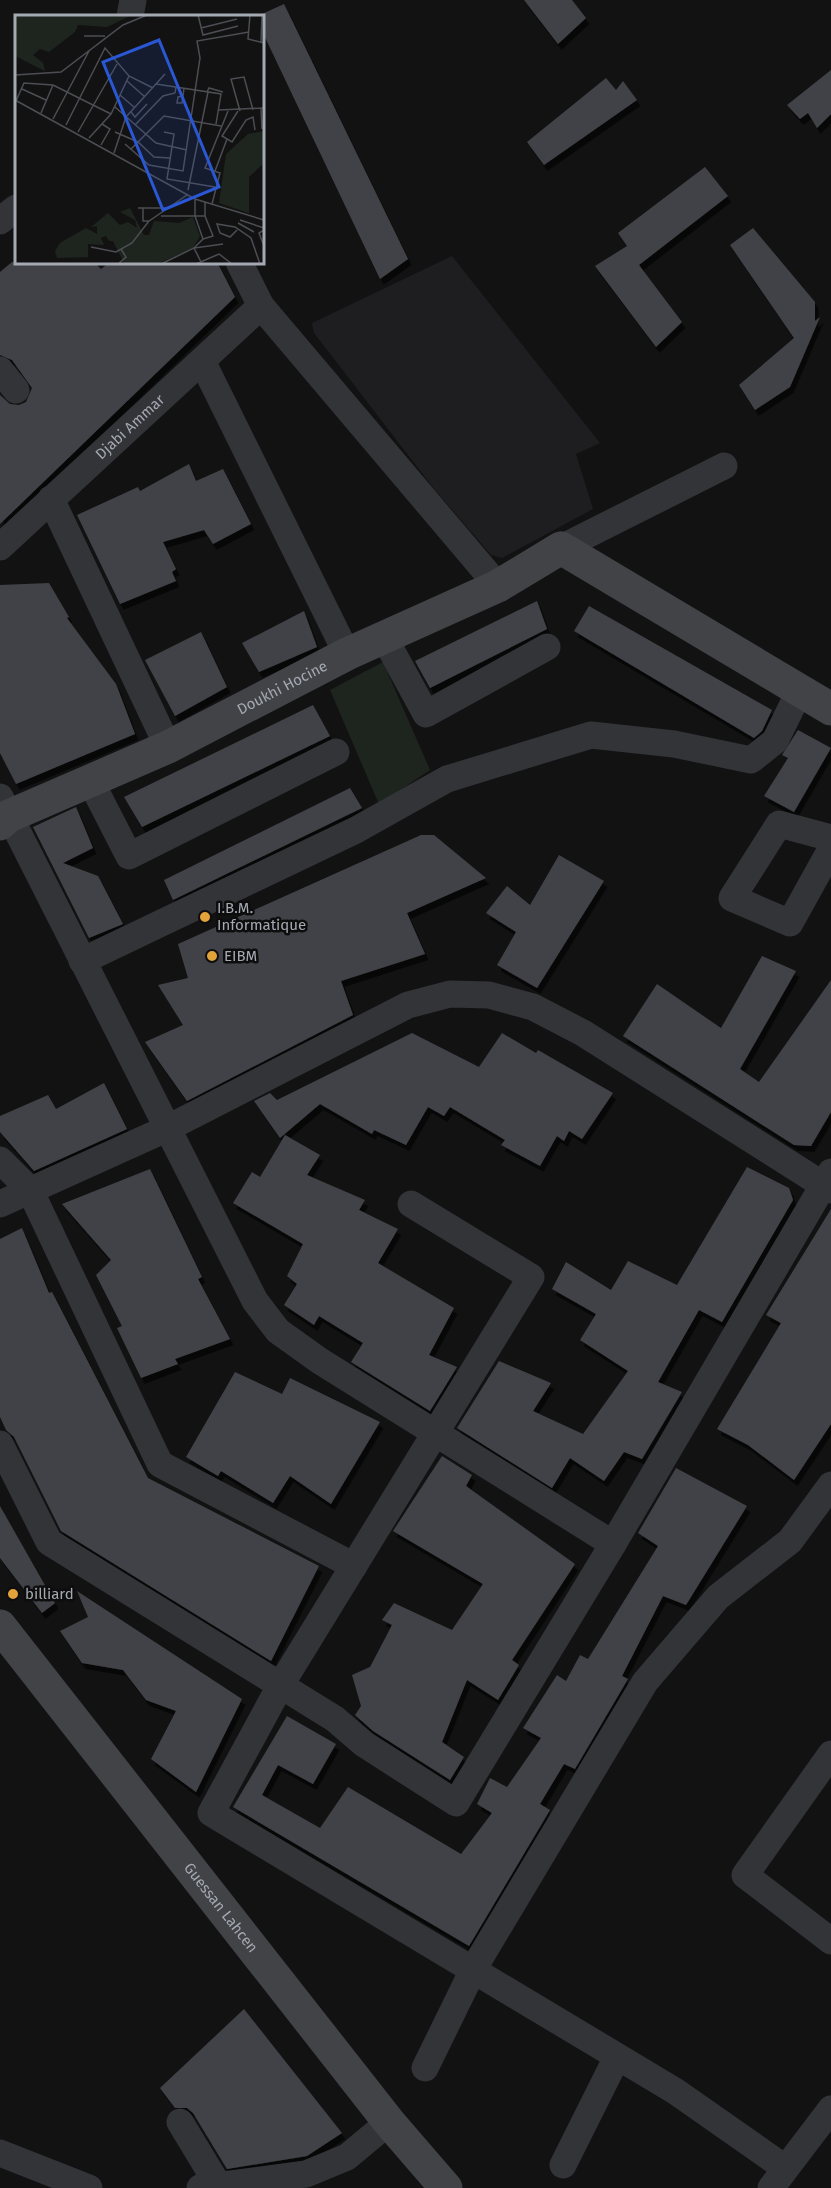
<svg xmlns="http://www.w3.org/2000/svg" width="831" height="2188" font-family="'Fira Sans',sans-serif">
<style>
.built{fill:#1e1e20}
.green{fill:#1e251f}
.building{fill:#414246;filter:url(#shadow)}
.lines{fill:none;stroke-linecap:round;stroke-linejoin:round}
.street{stroke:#333438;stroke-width:27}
.secondary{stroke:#414347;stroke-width:33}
.poi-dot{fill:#e2a43a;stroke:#0d0d0e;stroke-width:2}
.labels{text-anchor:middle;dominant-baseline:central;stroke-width:5;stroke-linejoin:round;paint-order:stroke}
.street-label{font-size:15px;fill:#a4a9b2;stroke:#0d0d0e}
.poi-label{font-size:15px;fill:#a4a9b2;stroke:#0d0d0e;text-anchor:start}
.inset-road{fill:none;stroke:#4c4e53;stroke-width:1.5}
.view{fill:#2a57d4;fill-opacity:0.15;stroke:#2a57d4;stroke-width:3}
.inset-edge{fill:none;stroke:#a4a9b2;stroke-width:3}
</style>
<defs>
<filter id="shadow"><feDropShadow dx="3.5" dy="6" stdDeviation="0" flood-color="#0009"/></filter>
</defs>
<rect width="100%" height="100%" fill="#121213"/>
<!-- built -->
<polygon class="built" points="452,256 600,443 576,454 593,509 502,558 491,555 435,490 314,333 312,323"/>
<!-- green -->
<polygon class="green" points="383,662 430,770 379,804 330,690"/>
<!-- building -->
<g class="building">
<polygon points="524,0 572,0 586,18 558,44"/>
<polygon points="284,4 408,259 380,279 262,31 262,14"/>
<polygon points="831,70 831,114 817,128 808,113 800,119 787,105"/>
<polygon points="606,78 616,90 623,81 637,100 544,165 527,142"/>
<polygon points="705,167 728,196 639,265 682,322 656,347 595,266 627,246 618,233"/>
<polygon points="753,228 815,302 815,321 820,317 790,387 755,410 739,385 794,338 730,245"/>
<polygon points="12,262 94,262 101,269 110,262 217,262 235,297 0,524 0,395 10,404 19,405 26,402 32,388 12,360 0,355 0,272"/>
<polygon points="189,464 196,481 223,469 251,524 213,544 204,530 163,542 176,569 172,572 176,581 120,604 77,515 138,487 140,491"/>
<polygon points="49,583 69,617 67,618 116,684 135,734 16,784 0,753 0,585"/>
<polygon points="537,601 547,629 430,688 415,661"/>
<polygon points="589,606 772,710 762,731 754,738 574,631"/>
<polygon points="304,611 317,647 259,672 242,643"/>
<polygon points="201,632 227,687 175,716 145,660"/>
<polygon points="313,705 330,736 142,827 124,797"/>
<polygon points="798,730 831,748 794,812 764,796 788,758 782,755"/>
<polygon points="350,788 362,808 173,900 164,880"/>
<polygon points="76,807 93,848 63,863 98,876 123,924 89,938 33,827"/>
<polygon points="421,835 434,835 486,878 407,913 425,954 341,981 353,1015 187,1101 145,1042 183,1025 158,985 188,978 178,944"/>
<polygon points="559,855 604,881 537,988 497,965 516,932 486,913 507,886 530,905"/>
<polygon points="762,956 796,971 740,1069 759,1082 831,980 831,1112 811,1146 794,1145 623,1036 657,984 721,1028"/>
<polygon points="412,1033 479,1067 502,1033 536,1053 538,1050 613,1093 582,1139 569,1131 564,1141 557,1136 540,1166 501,1145 505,1140 450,1107 444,1116 428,1107 406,1145 374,1130 372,1134 320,1104 280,1138 254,1101 270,1093 277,1100"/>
<polygon points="104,1083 127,1129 34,1171 0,1132 0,1116 48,1095 56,1109"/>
<polygon points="285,1135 320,1155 307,1175 365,1200 359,1210 398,1229 378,1263 454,1308 429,1355 457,1367 430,1411 351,1362 363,1343 319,1316 314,1325 284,1305 297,1284 287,1276 303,1244 233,1203 252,1172 260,1177"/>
<polygon points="747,1167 789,1188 793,1200 722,1322 699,1310 658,1382 682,1392 642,1459 624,1452 604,1481 570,1458 552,1488 457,1428 499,1361 551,1383 533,1411 583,1434 628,1371 580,1340 596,1314 552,1289 566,1262 611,1290 628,1261 677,1285"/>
<polygon points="150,1169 202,1277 198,1279 230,1339 175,1359 178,1364 141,1378 117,1328 122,1326 96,1275 111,1260 62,1204"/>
<polygon points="831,1209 831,1424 794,1480 748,1445 717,1429 781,1323 766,1315"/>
<polygon points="22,1228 49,1293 52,1292 148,1478 319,1566 271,1661 61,1531 14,1437 6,1430 0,1417 0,1239"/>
<polygon points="235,1372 282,1394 290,1378 380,1422 331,1504 290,1476 273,1503 221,1471 218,1476 186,1457"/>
<polygon points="442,1456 472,1475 466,1486 575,1564 512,1660 519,1665 498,1700 467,1680 442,1742 464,1757 450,1780 373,1731 355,1715 361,1706 352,1675 370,1667 392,1625 382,1620 394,1603 452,1630 483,1584 393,1531"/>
<polygon points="676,1468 747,1506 686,1605 663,1596 622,1676 628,1679 575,1769 564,1764 540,1804 550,1810 469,1946 233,1807 287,1716 336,1744 313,1784 278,1765 262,1795 320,1828 348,1787 461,1854 492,1813 477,1804 490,1778 507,1787 541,1738 523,1728 557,1675 566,1681 580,1655 588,1659 658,1546 638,1533"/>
<polygon points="0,1506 55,1603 42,1613 0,1558"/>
<polygon points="77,1591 242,1699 196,1792 151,1759 176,1711 146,1700 123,1670 82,1663 60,1631 88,1617"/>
<polygon points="244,2009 342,2133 307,2156 227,2169 193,2113 187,2108 175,2108 160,2088"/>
</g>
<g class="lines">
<!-- street -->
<g class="street">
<polyline points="130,16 133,0"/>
<polyline points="0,221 16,208"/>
<polyline points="239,262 261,306 498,586"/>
<polyline points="202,361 347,654"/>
<polyline points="0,370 16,390"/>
<polyline points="51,499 168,747"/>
<path id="s1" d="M0,547L261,306"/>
<polyline points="561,548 724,466"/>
<polyline points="384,637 426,714 547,647"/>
<polyline points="90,780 129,856 336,752"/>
<polyline points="0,797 255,1301 278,1331 320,1361 613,1544"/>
<polyline points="831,838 779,824 732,898 790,923 831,849"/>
<polyline points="82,961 356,830 447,779 591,735 674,744 751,760 775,741 800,690"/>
<polyline points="0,1160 30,1190 160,1464 354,1566"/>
<polyline points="0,1204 166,1129 408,1005 450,994 489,995 533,1007 583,1033 831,1190"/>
<polyline points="411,1204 531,1277 280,1686 211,1813 675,2091 785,2168"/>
<polyline points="0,1444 49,1542 335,1719 364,1744 456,1803 613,1544 831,1172"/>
<polyline points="831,1754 745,1875 831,1941"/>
<polyline points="425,2068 474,1968 645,1682 718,1597 790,1541 831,1485"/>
<polyline points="180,2122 218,2185"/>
<polyline points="0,2153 89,2188"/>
<polyline points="563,2165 617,2057"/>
<polyline points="200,2188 306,2174 347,2157 389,2122"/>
<polyline points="771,2188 831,2109"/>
</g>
<!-- secondary -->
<g class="secondary">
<path id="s2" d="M0,824L9,816L168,747L347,654L498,586L561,548L831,709"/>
<path id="s3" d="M0,1626L389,2122L446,2188"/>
</g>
</g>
<!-- markers -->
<g class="poi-dot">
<circle cx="205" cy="917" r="6"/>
<circle cx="212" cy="956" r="6"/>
<circle cx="13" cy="1594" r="6"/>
</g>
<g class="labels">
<!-- street labels -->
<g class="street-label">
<text stroke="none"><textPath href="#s1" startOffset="177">Djabi Ammar</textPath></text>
<text stroke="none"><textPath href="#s2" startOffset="314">Doukhi Hocine</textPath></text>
<text stroke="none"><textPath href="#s3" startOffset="358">Guessan Lahcen</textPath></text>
</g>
<!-- poi labels -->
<g class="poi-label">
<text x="217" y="908">I.B.M.<tspan x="217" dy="17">Informatique</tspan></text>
<text x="224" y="956">EIBM</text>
<text x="25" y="1594">billiard</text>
</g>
</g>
<!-- overview -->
<g transform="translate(15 15)">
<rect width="249" height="249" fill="#121213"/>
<path d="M0,0H117L92,12L63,10L60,17L34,37L25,34L18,40L28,48L30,56L0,41ZM249,116V148L234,162V198L204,188L211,139L233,119ZM115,193L129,220H134L139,206L164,208L178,202L185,221L178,233L142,249L109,248L98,226H94L91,221L86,223L89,230L73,229V242L42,243L40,236L45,228L71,213L82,219V211L76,212L93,198L105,210L113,207L122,213L120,205L105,197Z" fill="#1e251f"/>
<path class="inset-road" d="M183,0L188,20L223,11M235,0L233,24L249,28M186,13L222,4M69,21H90M246,27L247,0M0,60L46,57L108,10L132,0M112,66L130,82M141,69L206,79L201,109M7,74L31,85M192,77L194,73L208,77M105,80L120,93M168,81L163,82L162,88H167L168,81L169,73M0,85L180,184L249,205M1,86L9,68L38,70L96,99M100,92L141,128L172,135M246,94L247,114M204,95L249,93M223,96L207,121L217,127L231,105L238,102L240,115M225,96L216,64L229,62L238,95M116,97L120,102L132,89M26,98L38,70M38,104L74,36M51,110L90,33L114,61L138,73M120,110L148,81L160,78L161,72M63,117L102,49M100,117L123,127L139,142L155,143M149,117L159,119L152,164L200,172M74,123L96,99L114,61M110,129L134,150L168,156L185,43L182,26L234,17M86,130L95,114L87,109M116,134L149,101L206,111M99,138L111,102L150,59M200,156L212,124M173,175L193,77M197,189L205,158L190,153L213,96M123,193H154M128,193V206H134L172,180M146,201H190M225,205L249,213M223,208L239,217M222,215L215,222L205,218L202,209L220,212L236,223L245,249M249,215L244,218L249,231M188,224L198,221L190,201V187M76,232L101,237L117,228L134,206M103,249L111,242L106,234M146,249L179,233L188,224L180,201V184M181,249L204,239L217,249M187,249L179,233L208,229"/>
<path class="view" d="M144,25L204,172L148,195L88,47Z"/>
<rect width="249" height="249" class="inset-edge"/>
</g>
</svg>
